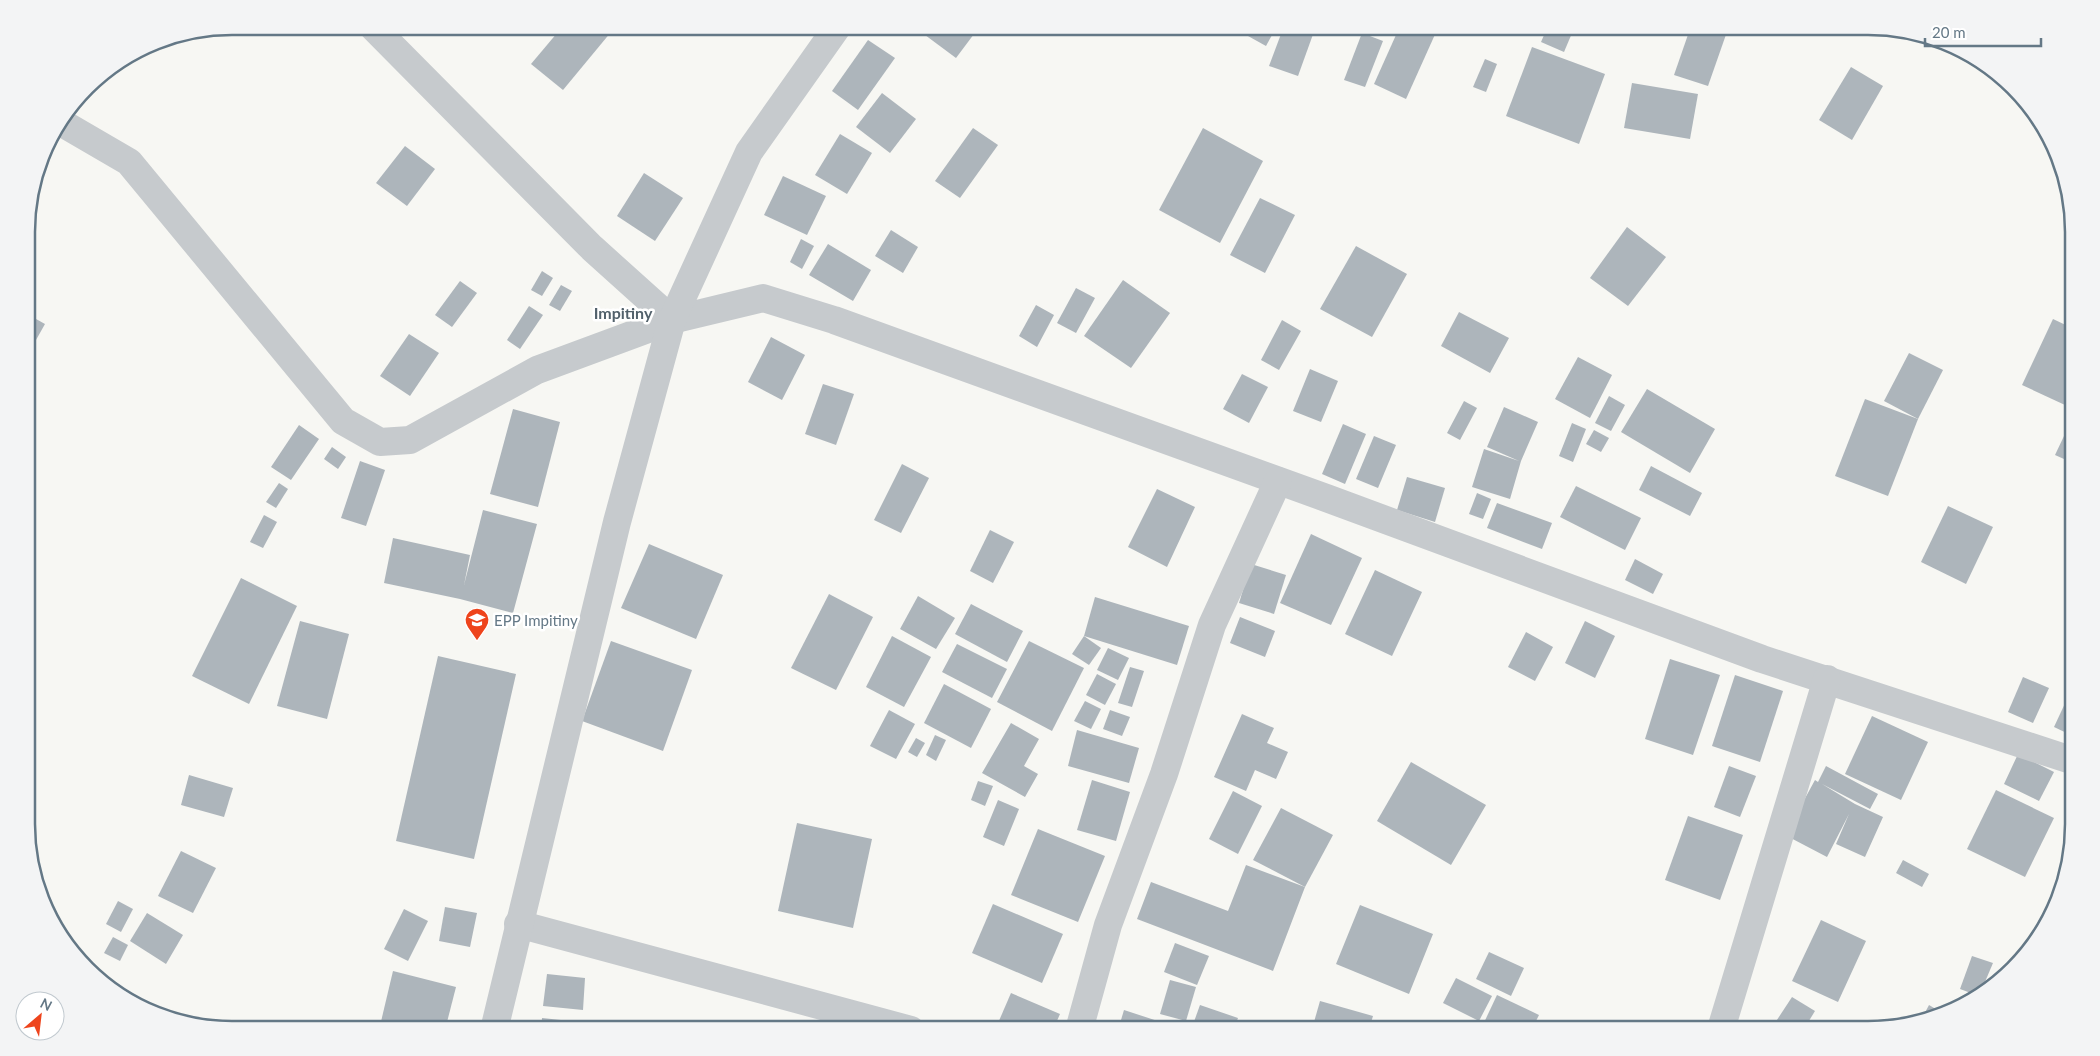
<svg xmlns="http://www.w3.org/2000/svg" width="2100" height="1056" font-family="Lato,sans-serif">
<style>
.building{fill:#adb5bb}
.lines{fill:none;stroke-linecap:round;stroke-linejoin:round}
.street{stroke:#c6cacd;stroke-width:28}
.labels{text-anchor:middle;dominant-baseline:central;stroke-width:5;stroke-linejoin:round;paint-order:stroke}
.poi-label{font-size:15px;fill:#647886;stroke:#fff;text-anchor:start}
.neighbourhood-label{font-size:16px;font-weight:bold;fill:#52616b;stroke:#fff}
.rim{fill:none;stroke:#647886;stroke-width:2.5}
</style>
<rect width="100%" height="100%" fill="#f7f7f3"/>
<!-- building -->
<g class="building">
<polygon points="563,26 616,26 563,90 531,64"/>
<polygon points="925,26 980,26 956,58 921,32"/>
<polygon points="1230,26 1277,26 1266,46"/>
<polygon points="1284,26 1316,26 1298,76 1269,66"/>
<polygon points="1400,26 1428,26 1437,30 1406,99 1374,84"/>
<polygon points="1548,26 1575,26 1564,52 1541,42"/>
<polygon points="1691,26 1729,26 1708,86 1674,75"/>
<polygon points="1362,33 1383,41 1365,87 1344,80"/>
<polygon points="868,40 895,58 858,110 832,91"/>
<polygon points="1532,47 1605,74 1579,144 1506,116"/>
<polygon points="1485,59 1497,64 1486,92 1473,87"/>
<polygon points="1851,67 1883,86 1852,140 1819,120"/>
<polygon points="1632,83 1698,94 1690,139 1624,128"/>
<polygon points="882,93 916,119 890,153 856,127"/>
<polygon points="973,128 998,145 960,198 935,181"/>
<polygon points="1203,128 1263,161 1220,243 1159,210"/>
<polygon points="840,134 872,153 847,194 815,175"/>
<polygon points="405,146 435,169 407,206 376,183"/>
<polygon points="644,173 683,198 655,241 617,216"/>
<polygon points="783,176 826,196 807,235 764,215"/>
<polygon points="1260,198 1295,215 1265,273 1230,255"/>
<polygon points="1627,227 1666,257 1628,306 1590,278"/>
<polygon points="891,230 918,247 903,273 875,256"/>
<polygon points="801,239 814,246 802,269 790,262"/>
<polygon points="828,244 871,270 853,301 809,275"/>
<polygon points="1356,246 1407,274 1372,337 1320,309"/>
<polygon points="542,271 553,278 542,296 531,290"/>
<polygon points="1123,280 1170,313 1131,368 1084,336"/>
<polygon points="460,281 477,293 452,327 435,315"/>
<polygon points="561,285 572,291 560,311 549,305"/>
<polygon points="1076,288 1095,298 1076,333 1057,323"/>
<polygon points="1036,305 1054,315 1037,347 1019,336"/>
<polygon points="529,306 543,315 520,349 507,340"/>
<polygon points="1459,312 1509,338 1490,373 1441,346"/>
<polygon points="27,314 45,324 27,356"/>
<polygon points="2053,319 2072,328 2073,389 2065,405 2022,385"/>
<polygon points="1282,320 1301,331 1279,370 1261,360"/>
<polygon points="409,334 439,353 410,396 380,376"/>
<polygon points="771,337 805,355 782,400 748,382"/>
<polygon points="1909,353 1943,370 1918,419 1884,401"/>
<polygon points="1578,357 1612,375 1590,418 1555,399"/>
<polygon points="1310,369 1338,381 1321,422 1293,411"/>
<polygon points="1242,374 1268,387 1249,423 1223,409"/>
<polygon points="823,384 854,394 836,445 805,434"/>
<polygon points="1647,389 1715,429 1690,473 1621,432"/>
<polygon points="1609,396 1625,405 1611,431 1595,423"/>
<polygon points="1865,399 1918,419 1888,496 1835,476"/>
<polygon points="1464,401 1477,408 1460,440 1447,433"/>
<polygon points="1504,407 1538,422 1521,461 1510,499 1472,487 1484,449 1519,461 1487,447"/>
<polygon points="513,409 560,422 538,507 490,494"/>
<polygon points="2073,417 2073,463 2055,455"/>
<polygon points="1572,423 1586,429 1573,462 1559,456"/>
<polygon points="1343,424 1366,434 1345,484 1322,474"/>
<polygon points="299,425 319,439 291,480 271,467"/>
<polygon points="1594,430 1609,438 1601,452 1586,444"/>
<polygon points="1374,436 1396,445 1378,488 1356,479"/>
<polygon points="332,447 346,457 338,469 324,459"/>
<polygon points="360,461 385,470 366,526 341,518"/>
<polygon points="902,464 929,478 901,533 874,520"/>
<polygon points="1651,466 1702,493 1690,516 1639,490"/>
<polygon points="1407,477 1445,488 1435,522 1397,510"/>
<polygon points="279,483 288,489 276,508 266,502"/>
<polygon points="1576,486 1641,518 1625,550 1560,517"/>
<polygon points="1157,489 1195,507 1167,567 1128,547"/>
<polygon points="1477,493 1491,499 1483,519 1469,514"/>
<polygon points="1497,503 1552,523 1542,549 1487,528"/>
<polygon points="1948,506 1993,527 1966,584 1921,562"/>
<polygon points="483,510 537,524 513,613 460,599 384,583 393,538 470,555 464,585"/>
<polygon points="264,515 277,522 263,548 250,542"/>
<polygon points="990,530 1014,542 993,583 970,571"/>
<polygon points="1311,534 1362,558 1331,625 1280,603"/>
<polygon points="649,544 723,575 696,639 621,608"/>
<polygon points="1635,559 1663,574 1653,594 1625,580"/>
<polygon points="1251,564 1286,575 1274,614 1239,603"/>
<polygon points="1375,570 1422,592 1392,656 1345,634"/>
<polygon points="241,578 297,606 249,704 192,676"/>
<polygon points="829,594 873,617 836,690 791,668"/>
<polygon points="918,596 955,618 936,649 900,629"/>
<polygon points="1095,597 1189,626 1177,665 1084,636"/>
<polygon points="971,604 1023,631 1007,662 955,634"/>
<polygon points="1240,617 1275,631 1265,657 1230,643"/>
<polygon points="300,621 349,634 327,719 277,706"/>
<polygon points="1585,621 1615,636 1595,678 1565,663"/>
<polygon points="1526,632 1553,647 1535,681 1508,667"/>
<polygon points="892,636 931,657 904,707 866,687"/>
<polygon points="1084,636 1101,648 1089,665 1072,654"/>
<polygon points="611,641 692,670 663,751 582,721"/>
<polygon points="1029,641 1084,668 1052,731 997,702"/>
<polygon points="957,644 1007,669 992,698 942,672"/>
<polygon points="1108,648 1129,658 1118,680 1097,670"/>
<polygon points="438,656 516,674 474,859 396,841"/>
<polygon points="1670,659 1720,675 1693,755 1645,739"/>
<polygon points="1130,667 1144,671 1132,707 1118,703"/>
<polygon points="1097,674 1116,684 1105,705 1086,695"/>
<polygon points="1735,675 1783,691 1760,762 1712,746"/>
<polygon points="2023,677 2049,688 2033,723 2008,712"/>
<polygon points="944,684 991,709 971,748 924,723"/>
<polygon points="2067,699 2073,702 2073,736 2054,727"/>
<polygon points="1085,701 1101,709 1091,729 1074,721"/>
<polygon points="889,710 915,724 896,759 870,746"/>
<polygon points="1110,710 1130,717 1122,736 1103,729"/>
<polygon points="1242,714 1274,728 1267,743 1288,752 1276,779 1255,770 1246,791 1214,777"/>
<polygon points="1872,716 1928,742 1901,800 1845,774"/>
<polygon points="1011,723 1039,739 1024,766 1038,774 1025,797 982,773"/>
<polygon points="1077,730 1139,748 1129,783 1068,766"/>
<polygon points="935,735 946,740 936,761 926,755"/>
<polygon points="916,738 925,743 917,757 908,752"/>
<polygon points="2018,754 2054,772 2039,801 2004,784"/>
<polygon points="1411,762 1486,805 1451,865 1377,821"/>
<polygon points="1729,766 1756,776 1740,817 1714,807"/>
<polygon points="1826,766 1878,794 1870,809 1822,784 1855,804 1883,817 1865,857 1836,844 1849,814 1827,857 1785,835 1815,780 1818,782"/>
<polygon points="189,775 233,788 224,817 181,805"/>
<polygon points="1092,780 1130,792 1116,841 1077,830"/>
<polygon points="978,781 993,786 985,806 971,800"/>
<polygon points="1996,790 2054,818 2025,877 1967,849"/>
<polygon points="1233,791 1262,806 1238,854 1209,839"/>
<polygon points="998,800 1019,809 1004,846 983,837"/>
<polygon points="1281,808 1333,835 1305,887 1253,860"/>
<polygon points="1688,816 1743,835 1720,900 1665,880"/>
<polygon points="797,823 872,839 853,928 778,911"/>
<polygon points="1038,829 1105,856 1078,922 1011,895"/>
<polygon points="181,851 216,868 193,913 158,896"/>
<polygon points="1903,860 1929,874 1922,887 1896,873"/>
<polygon points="1246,865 1305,887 1273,971 1137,919 1151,882 1228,911"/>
<polygon points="118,901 133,909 121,932 106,924"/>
<polygon points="993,904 1063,934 1042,983 972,953"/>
<polygon points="1360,905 1433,934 1409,994 1336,964"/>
<polygon points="445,907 477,913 470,947 439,941"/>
<polygon points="404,909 428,921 408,961 384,949"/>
<polygon points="147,913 183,935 166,964 130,941"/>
<polygon points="1821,920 1866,941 1838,1002 1792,981"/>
<polygon points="113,937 128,945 120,961 104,953"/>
<polygon points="1175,943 1209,956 1197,985 1164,972"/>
<polygon points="1489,952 1524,968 1511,996 1476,979"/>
<polygon points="1972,956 1993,963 1979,996 1960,989"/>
<polygon points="393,971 456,987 445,1030 379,1030"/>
<polygon points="547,974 585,978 583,1010 543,1006"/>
<polygon points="1456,978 1492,996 1479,1021 1443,1003"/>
<polygon points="1170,980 1196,987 1186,1021 1160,1014"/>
<polygon points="1011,993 1060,1014 1053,1030 995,1030"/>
<polygon points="1497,995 1539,1015 1532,1029 1481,1029"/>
<polygon points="1792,997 1815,1011 1804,1029 1771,1029"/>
<polygon points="1320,1001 1373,1016 1369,1029 1312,1029"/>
<polygon points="1200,1005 1238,1018 1234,1029 1191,1030"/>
<polygon points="1929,1005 1944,1014 1934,1019 1920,1022"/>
<polygon points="1124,1010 1173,1026 1172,1030 1118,1030"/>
<polygon points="542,1018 561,1020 560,1030 541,1030"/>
<polygon points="567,1020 586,1023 584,1030 565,1030"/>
</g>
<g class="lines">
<!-- street -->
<g class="street">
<polyline points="372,26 592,248 672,320"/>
<polyline points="62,123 129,162 343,421 380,442 410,440 537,370 672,320 763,298 834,320 1329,499 1762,659 2074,761"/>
<polyline points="518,924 911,1030"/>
<polyline points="1721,1029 1827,679"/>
<polyline points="494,1030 617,522 672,320 749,152 838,26"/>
<polyline points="1079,1030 1108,925 1164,774 1212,625 1278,481"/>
</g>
</g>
<!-- icons -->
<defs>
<symbol id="school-pin" viewBox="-11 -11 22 30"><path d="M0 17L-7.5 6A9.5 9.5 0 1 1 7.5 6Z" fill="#ee441c" stroke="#fff"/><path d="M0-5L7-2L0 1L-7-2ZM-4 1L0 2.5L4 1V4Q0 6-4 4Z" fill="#fff"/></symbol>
</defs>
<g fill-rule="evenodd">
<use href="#school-pin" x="463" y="606" width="28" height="38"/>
</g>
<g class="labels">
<!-- poi labels -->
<g class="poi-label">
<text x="494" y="620">EPP Impitiny</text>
</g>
<!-- neighbourhood labels -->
<g class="neighbourhood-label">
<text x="623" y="312">Impitiny</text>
</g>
</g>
<!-- crop -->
<path d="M0 0H2100V1056H0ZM232 35H1868A197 197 0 0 1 2065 232V824A197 197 0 0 1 1868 1021H232A197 197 0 0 1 35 824V232A197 197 0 0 1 232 35Z" fill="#f3f4f5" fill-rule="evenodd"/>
<path class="rim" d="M232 35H1868A197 197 0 0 1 2065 232V824A197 197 0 0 1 1868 1021H232A197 197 0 0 1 35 824V232A197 197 0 0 1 232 35Z"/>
<!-- north arrow -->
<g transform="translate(40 1016) rotate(28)"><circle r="24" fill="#ffffff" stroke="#c1c9cf"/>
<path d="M0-4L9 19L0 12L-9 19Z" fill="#ee441c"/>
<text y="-8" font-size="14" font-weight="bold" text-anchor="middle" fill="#647886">N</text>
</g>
<!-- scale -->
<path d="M1925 38v8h116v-8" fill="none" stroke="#647886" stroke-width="2.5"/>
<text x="1932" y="38" font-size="15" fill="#647886" stroke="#ffffff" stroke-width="4" paint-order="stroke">20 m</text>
</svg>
